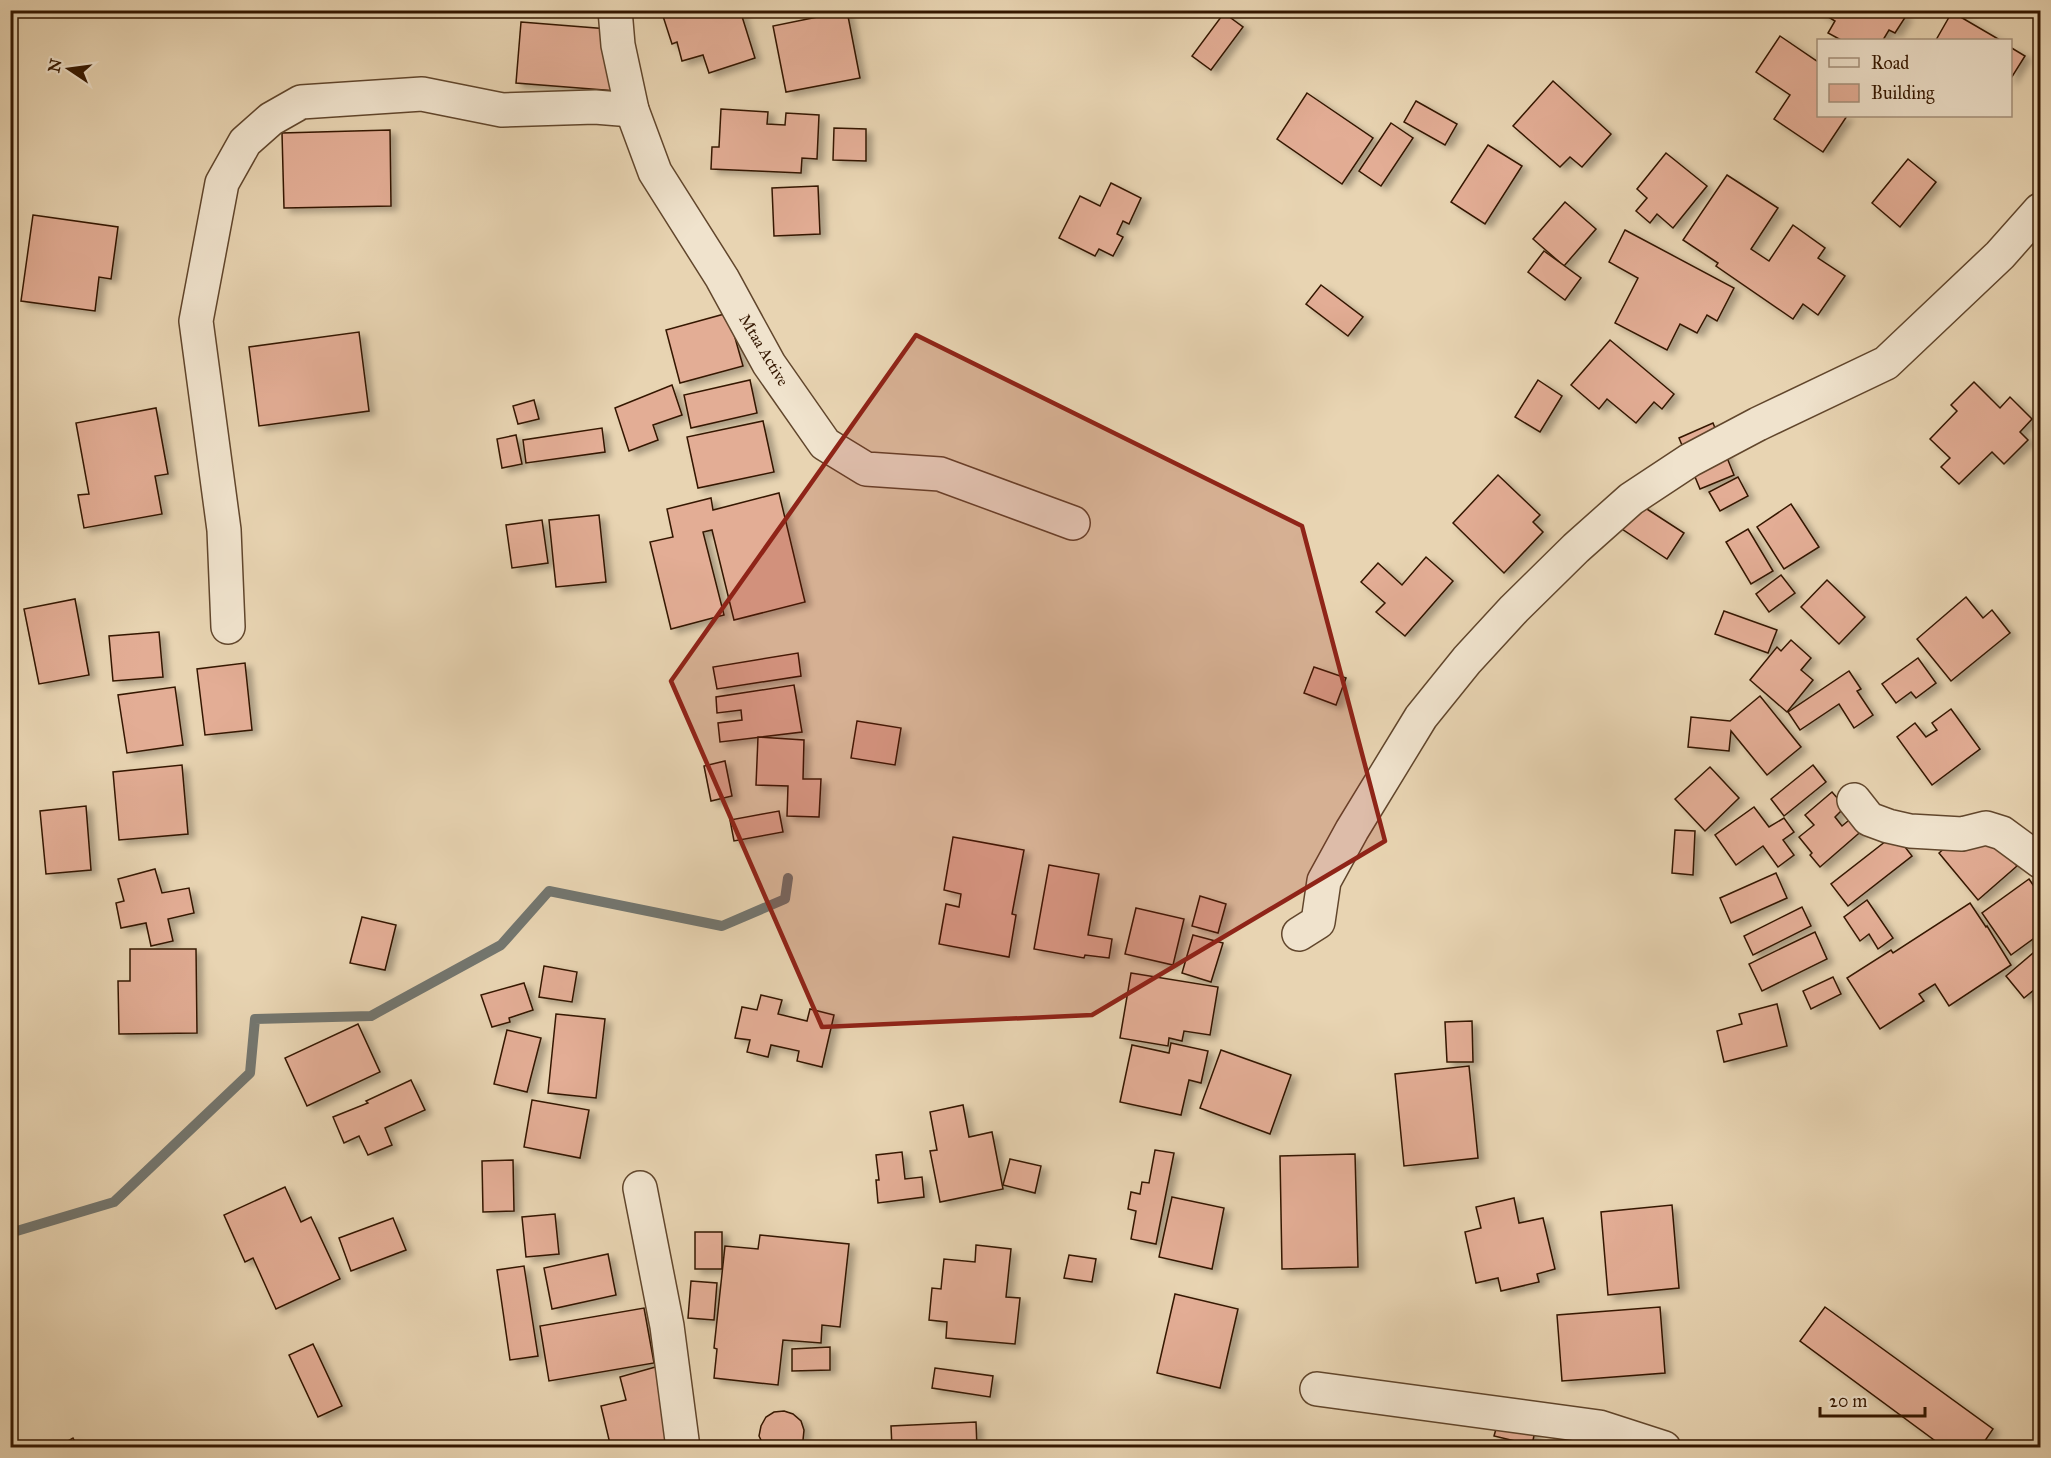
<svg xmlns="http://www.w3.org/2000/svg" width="2051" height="1458" font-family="'IM FELL Great Primer',serif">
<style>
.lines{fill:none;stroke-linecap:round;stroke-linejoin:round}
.stream{stroke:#73766f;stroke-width:10}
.building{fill:#e3ad95;stroke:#341700;stroke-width:1.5;filter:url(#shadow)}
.minor-casing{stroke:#61462c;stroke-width:36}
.minor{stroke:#f0e3cd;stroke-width:33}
.marked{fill:#8f2418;fill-opacity:0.2;stroke:#8f2418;stroke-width:4.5;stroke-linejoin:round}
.labels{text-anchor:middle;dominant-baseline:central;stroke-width:4.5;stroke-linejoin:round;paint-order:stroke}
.street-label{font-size:16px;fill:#341700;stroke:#f0e3cd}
</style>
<defs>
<filter id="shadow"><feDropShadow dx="6" dy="4" stdDeviation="3" flood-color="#0004"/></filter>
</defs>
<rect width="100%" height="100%" fill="#e8d4b2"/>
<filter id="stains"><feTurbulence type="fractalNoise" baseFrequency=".00333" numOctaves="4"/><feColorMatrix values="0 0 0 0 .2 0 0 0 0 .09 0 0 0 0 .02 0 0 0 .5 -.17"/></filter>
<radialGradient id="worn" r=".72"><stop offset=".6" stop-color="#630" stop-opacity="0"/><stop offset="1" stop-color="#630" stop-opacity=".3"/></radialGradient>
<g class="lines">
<!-- stream -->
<polyline class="stream" points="10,1233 114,1202 250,1073 255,1019 371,1016 501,945 549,891 722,926 785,899 788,878"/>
</g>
<!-- building -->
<g class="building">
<polygon points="661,10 740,10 755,58 709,73 703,55 682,61 677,42 672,44"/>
<polygon points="1817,10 1897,10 1906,16 1895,33 1889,30 1883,40 1841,40 1828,33 1835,21"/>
<polygon points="847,11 860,78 786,92 773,26"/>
<polygon points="1952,12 2000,40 1936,40"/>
<polygon points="1224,13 1243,27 1211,70 1192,56"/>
<polygon points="521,22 621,30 617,91 516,83"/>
<polygon points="1780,36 1818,62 1818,116 1847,116 1823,152 1774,119 1790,95 1756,72"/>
<polygon points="2010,47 2025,56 2010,80"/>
<polygon points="1553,81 1611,134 1582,167 1570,157 1560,167 1513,126"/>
<polygon points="1307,93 1373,138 1342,184 1277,139"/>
<polygon points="1416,101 1457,124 1445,145 1404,122"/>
<polygon points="721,109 768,112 767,124 785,125 786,113 819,115 817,159 802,158 801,173 711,169 712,147 719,147"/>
<polygon points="1391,123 1413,138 1381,186 1359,171"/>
<polygon points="834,128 866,129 866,161 833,160"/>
<polygon points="390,130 391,206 284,208 282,133"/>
<polygon points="1488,145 1522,166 1485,224 1451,202"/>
<polygon points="1666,153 1707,186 1673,228 1657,214 1650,223 1636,211 1647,198 1637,189"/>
<polygon points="1908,159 1936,182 1900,227 1872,203"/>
<polygon points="1727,175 1778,208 1751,249 1769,261 1793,225 1825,248 1818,258 1845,276 1818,315 1803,304 1793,319 1716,266 1718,263 1683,240"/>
<polygon points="1111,183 1141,198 1129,224 1123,221 1117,234 1123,237 1113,256 1099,249 1095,256 1059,238 1080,196 1100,206"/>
<polygon points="818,186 820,234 774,236 772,188"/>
<polygon points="1565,202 1596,229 1564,266 1533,239"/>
<polygon points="33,215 118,227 111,279 99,277 95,311 21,301"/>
<polygon points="1625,230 1734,288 1717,321 1707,315 1697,333 1680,324 1667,350 1615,323 1638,278 1609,262"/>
<polygon points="1544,251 1581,278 1565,300 1528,272"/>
<polygon points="1321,285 1363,317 1348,336 1306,304"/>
<polygon points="728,313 743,366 680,383 666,330"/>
<polygon points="359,332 369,411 259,426 249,347"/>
<polygon points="1610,340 1674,394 1662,409 1654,402 1636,423 1607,399 1599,409 1571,385"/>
<polygon points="750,380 757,413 691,428 684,395"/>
<polygon points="1538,380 1562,396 1540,432 1515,417"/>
<polygon points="1974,382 2000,408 2010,397 2032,419 2020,432 2028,440 2004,464 1992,452 1959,484 1941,467 1950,458 1930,439 1957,411 1951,405"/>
<polygon points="672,385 682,415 653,425 658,440 629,451 615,408"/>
<polygon points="534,400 539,419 518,424 513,406"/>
<polygon points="156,408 168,474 155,476 162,514 84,528 78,495 89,494 76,423"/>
<polygon points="763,421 774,472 698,488 687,437"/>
<polygon points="1713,423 1734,475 1700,489 1679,438"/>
<polygon points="602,428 605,452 526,463 523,440"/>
<polygon points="516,435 522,464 502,468 497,439"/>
<polygon points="1498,475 1540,515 1533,522 1543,532 1504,573 1453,523"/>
<polygon points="1738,477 1748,496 1720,511 1709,492"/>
<polygon points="779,493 805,602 734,620 712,530 703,532 724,615 671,629 650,542 673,537 667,509 711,498 713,510"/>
<polygon points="1633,500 1684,533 1667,559 1616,525"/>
<polygon points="1791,504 1819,547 1784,569 1757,527"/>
<polygon points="599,515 606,582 556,587 549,520"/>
<polygon points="542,520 548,563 512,568 506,525"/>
<polygon points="1748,529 1773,571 1751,584 1726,542"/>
<polygon points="1426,557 1453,581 1405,636 1376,612 1385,603 1361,582 1378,563 1402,585"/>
<polygon points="1781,575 1795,593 1769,612 1756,594"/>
<polygon points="1827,580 1865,617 1839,644 1801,607"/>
<polygon points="1966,597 1983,618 1992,610 2010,633 1951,681 1917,639"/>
<polygon points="75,599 89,675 39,684 24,609"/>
<polygon points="1724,611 1777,630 1768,653 1715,634"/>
<polygon points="159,632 163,677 113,681 109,636"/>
<polygon points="1791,640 1811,658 1801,670 1813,680 1787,712 1750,680 1777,647 1781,651"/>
<polygon points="798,653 801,676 717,689 713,667"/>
<polygon points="1918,658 1936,683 1916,698 1911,692 1896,703 1882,684"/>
<polygon points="245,663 252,730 205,735 197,669"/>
<polygon points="1314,667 1346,678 1336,705 1304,693"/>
<polygon points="1849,671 1861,689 1857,691 1873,715 1854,728 1839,704 1800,730 1788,712"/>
<polygon points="794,685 802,732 720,742 718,723 742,720 741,710 717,713 716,697"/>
<polygon points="175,687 183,745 127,753 118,695"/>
<polygon points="1760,696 1801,747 1767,775 1731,731 1729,751 1688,747 1691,717 1730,721"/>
<polygon points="1951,709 1980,749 1932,785 1897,737 1915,723 1926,737 1937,730 1932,723"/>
<polygon points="857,721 901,728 895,765 851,758"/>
<polygon points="758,737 804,740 803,779 821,779 819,817 787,816 788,786 756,785"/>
<polygon points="725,761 732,796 711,801 704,766"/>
<polygon points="182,765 188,834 119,840 113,772"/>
<polygon points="1813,765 1826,782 1784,816 1771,799"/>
<polygon points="1710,767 1739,798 1705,831 1675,799"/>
<polygon points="1832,792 1845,807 1835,817 1842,826 1854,816 1865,828 1820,867 1810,855 1812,853 1799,837 1814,825 1805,815"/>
<polygon points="86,806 91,870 46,874 40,811"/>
<polygon points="1754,807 1769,827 1784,818 1794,832 1783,840 1794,855 1778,867 1763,846 1736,865 1715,835"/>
<polygon points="779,811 783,832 734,841 730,820"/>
<polygon points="1978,819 2017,866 1978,900 1939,853"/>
<polygon points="1675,830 1695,831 1693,875 1672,873"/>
<polygon points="1895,834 1912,856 1848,906 1831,884"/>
<polygon points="953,837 1024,850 1012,914 1016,915 1009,957 939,944 946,904 959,907 961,894 944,890"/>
<polygon points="1049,865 1099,874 1088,935 1112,939 1109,958 1085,955 1084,958 1034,949"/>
<polygon points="155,869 162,893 189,888 194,913 168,919 173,941 151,946 146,923 121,928 116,903 124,901 118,879"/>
<polygon points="1776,873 1787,898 1731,923 1720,898"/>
<polygon points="2029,879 2040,895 2040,934 2011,955 1982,913"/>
<polygon points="1200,896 1226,904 1218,933 1192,926"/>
<polygon points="1867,900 1893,938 1878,949 1869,934 1860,941 1844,917"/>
<polygon points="1970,903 1986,927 1987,926 2011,965 1949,1006 1935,984 1919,994 1924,1001 1880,1029 1847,978 1891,950 1893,953"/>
<polygon points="1802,907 1811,926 1753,955 1744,936"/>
<polygon points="1136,908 1184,919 1173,965 1125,954"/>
<polygon points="362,917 396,925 385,970 350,963"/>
<polygon points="1815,932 1827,959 1762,991 1749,964"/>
<polygon points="1193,935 1223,943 1211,982 1182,973"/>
<polygon points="2040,947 2040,985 2024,998 2006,976"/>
<polygon points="130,949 196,949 197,1033 119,1034 118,981 130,981"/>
<polygon points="544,966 577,972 572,1002 539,997"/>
<polygon points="1131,973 1218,987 1210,1035 1184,1031 1182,1041 1169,1038 1168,1046 1120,1038"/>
<polygon points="1833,977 1841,994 1811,1009 1803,991"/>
<polygon points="524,983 533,1010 509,1018 510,1022 492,1027 481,995"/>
<polygon points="761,995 782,1000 778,1014 807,1021 810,1009 834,1015 822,1067 797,1061 799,1051 771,1045 768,1057 747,1052 750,1040 735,1038 742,1007 757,1010"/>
<polygon points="1777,1004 1787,1046 1724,1062 1717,1031 1742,1024 1739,1014"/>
<polygon points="556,1014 605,1019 596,1098 548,1093"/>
<polygon points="1472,1021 1473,1062 1447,1062 1445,1022"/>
<polygon points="358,1024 380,1072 307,1106 285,1058"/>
<polygon points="507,1030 541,1038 527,1092 494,1084"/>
<polygon points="1171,1043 1208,1051 1201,1083 1189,1080 1181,1115 1120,1102 1132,1045 1169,1053"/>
<polygon points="1221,1050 1291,1075 1270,1134 1200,1108"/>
<polygon points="1469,1066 1478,1158 1404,1166 1395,1074"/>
<polygon points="411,1080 425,1110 385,1128 392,1145 368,1155 359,1136 344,1143 333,1117 368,1103 366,1101"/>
<polygon points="532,1100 589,1110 580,1158 524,1147"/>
<polygon points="963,1105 969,1137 992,1132 1003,1189 940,1202 930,1151 937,1150 930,1112"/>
<polygon points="1155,1150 1174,1153 1156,1244 1131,1239 1136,1211 1128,1209 1131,1192 1140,1194 1142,1182 1149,1183"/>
<polygon points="902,1152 905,1179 922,1177 924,1197 878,1203 876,1180 879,1180 876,1155"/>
<polygon points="1355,1154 1358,1267 1282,1269 1280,1156"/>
<polygon points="1010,1159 1041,1166 1035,1193 1003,1185"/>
<polygon points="513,1160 514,1211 483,1212 482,1161"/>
<polygon points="285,1187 301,1222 311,1217 340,1279 276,1309 253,1258 245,1262 224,1215"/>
<polygon points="1172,1197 1224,1208 1212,1269 1159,1257"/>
<polygon points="1514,1198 1519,1223 1543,1218 1555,1269 1537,1274 1539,1282 1501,1291 1498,1278 1476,1283 1465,1232 1481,1228 1476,1207"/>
<polygon points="1672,1205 1679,1288 1608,1295 1601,1212"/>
<polygon points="555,1214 559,1254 526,1257 522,1217"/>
<polygon points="393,1218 406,1250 351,1271 339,1238"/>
<rect x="695" y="1232" width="27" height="37"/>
<polygon points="760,1235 849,1244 840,1327 822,1325 821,1343 783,1340 778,1385 714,1378 717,1349 714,1348 725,1246 758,1249"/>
<polygon points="976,1245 1011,1249 1006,1297 1020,1298 1015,1344 946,1338 947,1322 929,1320 932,1288 941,1289 944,1259 975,1262"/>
<polygon points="608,1254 616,1295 552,1309 544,1268"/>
<polygon points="1069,1255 1096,1259 1092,1282 1064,1278"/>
<polygon points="524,1266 538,1356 510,1360 497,1270"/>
<polygon points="691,1281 717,1283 714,1320 688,1318"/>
<polygon points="1175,1294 1238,1309 1220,1388 1157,1373"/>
<polygon points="1660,1307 1665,1373 1562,1381 1557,1315"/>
<polygon points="1825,1307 1993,1429 1980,1448 1945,1448 1800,1341"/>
<polygon points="644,1308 654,1363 549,1381 540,1326"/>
<polygon points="313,1344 342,1406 318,1417 289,1355"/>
<polygon points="830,1347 830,1370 792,1371 792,1349"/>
<polygon points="666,1364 681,1448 611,1448 601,1406 626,1400 620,1377"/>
<polygon points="935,1368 993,1376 990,1397 932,1388"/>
<polygon points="784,1411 793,1414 801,1421 804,1430 803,1440 799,1448 765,1448 759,1436 761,1426 766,1417 774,1412"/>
<polygon points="976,1422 977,1448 892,1448 891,1426"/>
<polygon points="1498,1422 1535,1431 1532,1445 1494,1436"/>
<polygon points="73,1438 78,1448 56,1448"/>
</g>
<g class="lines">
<defs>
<g id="minor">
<polyline points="615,10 618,45 632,110 655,172 722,278 769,364 825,444 866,469 940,474 1073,523"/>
<polyline points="228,627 224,530 196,321 222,183 245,142 271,119 301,102 422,94 502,110 595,107 632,110"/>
<polyline points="1854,800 1869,819 1888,826 1910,831 1962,834 1986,828 2002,833 2040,861"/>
<polyline points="1299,934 1318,922 1324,881 1352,830 1421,717 1467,660 1514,609 1576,548 1631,499 1690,460 1758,424 1886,363 2000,255 2040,210"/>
<polyline points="640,1188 667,1326 683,1448"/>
<polyline points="1317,1389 1599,1427 1664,1448"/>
</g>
</defs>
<!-- minor casing -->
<use href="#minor" class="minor-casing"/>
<!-- minor -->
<use href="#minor" class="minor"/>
</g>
<!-- marked area -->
<path class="marked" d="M916,335L1302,526L1385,841L1092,1015L822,1027L671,681Z"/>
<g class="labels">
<!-- street labels -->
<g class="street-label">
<text transform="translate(764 350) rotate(59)">Mtaa Active</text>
</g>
</g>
<!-- margin -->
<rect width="2051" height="1458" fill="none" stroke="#e8d4b2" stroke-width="36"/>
<rect x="12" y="12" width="2027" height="1434" fill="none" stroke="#341700" stroke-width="3"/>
<rect x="18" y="18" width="2015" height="1422" fill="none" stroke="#341700" stroke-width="1.5"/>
<!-- legend -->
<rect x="1817" y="39" width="195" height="78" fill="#f0e3cd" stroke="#a5917b" stroke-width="1.5"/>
<rect x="1829" y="58" width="30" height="9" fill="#f0e3cd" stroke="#a5917b" stroke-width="1.5"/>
<text x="1871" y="69" font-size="18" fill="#341700">Road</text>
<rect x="1829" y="84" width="30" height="18" fill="#e3ad95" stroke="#a5917b" stroke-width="1.5"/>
<text x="1871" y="99" font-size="18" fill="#341700">Building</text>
<!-- north arrow -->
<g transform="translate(69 69) rotate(283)" stroke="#f0e3cd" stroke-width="4.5" paint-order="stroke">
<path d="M0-4.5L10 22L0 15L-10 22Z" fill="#341700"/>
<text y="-9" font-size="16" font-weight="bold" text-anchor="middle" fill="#341700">N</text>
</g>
<!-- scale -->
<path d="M1820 1407v9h105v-9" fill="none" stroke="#341700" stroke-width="3"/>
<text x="1829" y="1407" font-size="18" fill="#341700" stroke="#f0e3cd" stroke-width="4.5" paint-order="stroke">20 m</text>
<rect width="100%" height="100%" filter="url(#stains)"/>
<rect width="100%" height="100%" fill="url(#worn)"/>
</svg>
